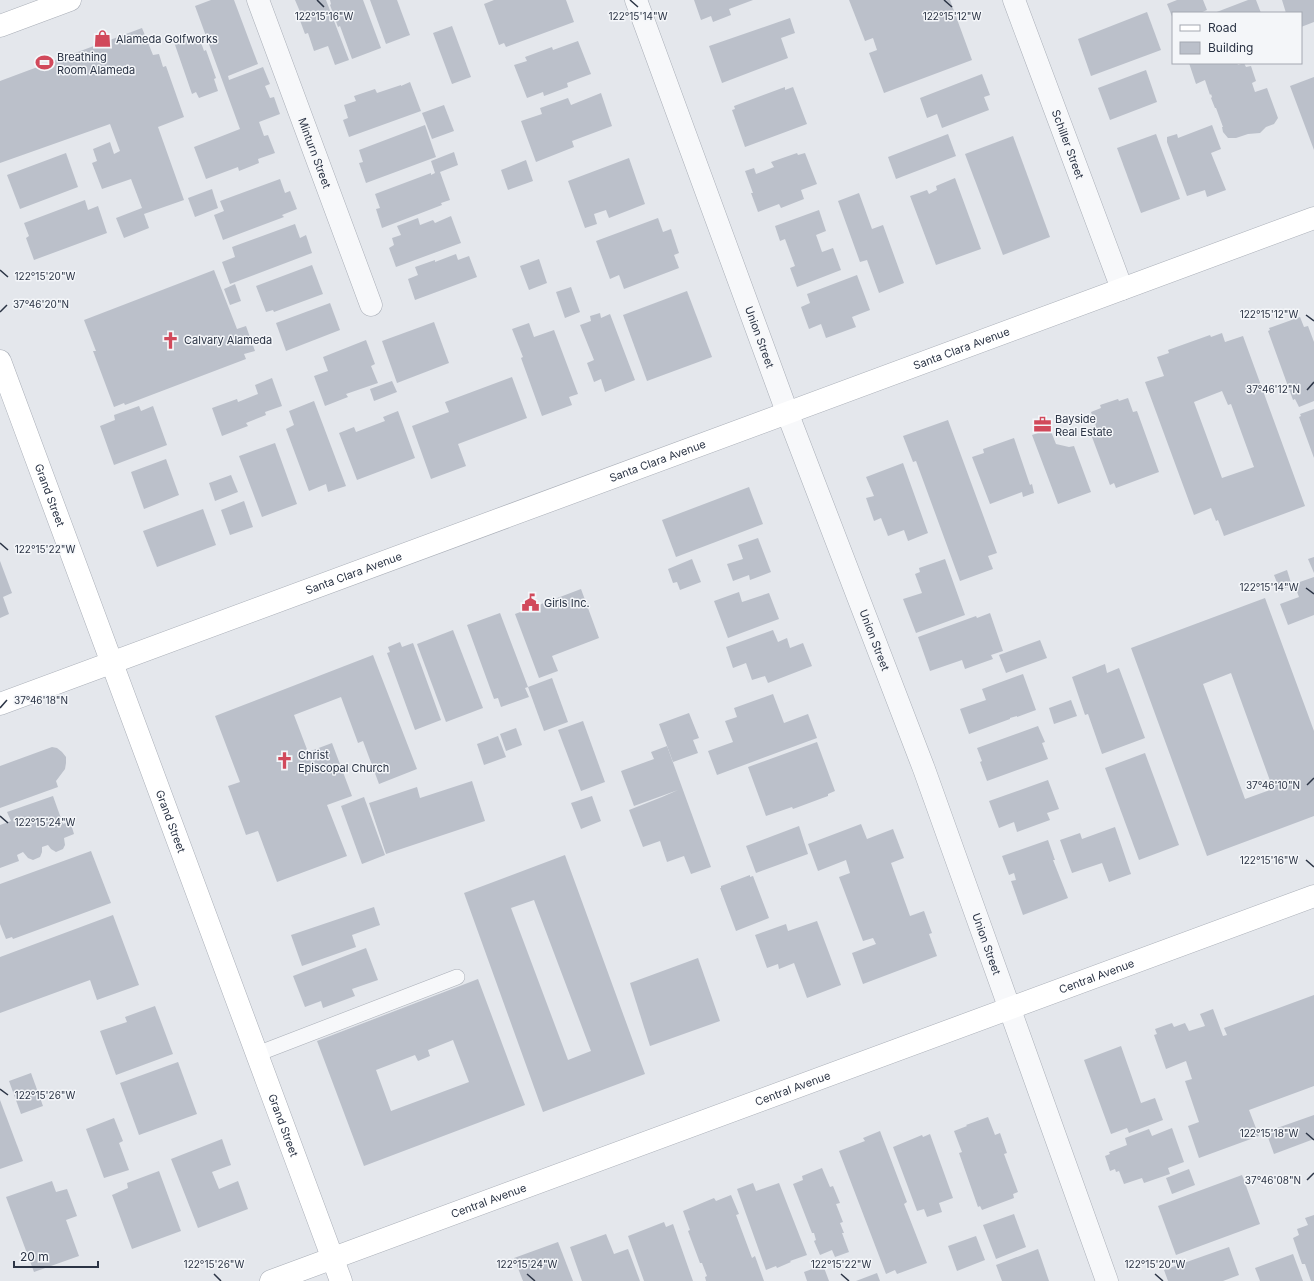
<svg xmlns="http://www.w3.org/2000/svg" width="1314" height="1281" font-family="Inter,sans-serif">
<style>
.building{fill:#bbc0ca;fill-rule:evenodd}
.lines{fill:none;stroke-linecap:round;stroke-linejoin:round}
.lane-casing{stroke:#a9aeb7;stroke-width:16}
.street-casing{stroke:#a9aeb7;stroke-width:23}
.secondary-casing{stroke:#a9aeb7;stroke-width:23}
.lane{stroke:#f7f8fa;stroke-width:15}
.street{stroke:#f7f8fa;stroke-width:22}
.secondary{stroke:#fff;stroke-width:22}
.ticks{fill:none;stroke:#2b3445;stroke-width:1.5}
.labels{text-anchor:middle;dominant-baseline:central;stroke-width:3;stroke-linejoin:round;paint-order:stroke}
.poi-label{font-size:11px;fill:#2b3445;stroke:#f4f6f9;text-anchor:start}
.street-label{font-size:11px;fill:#2b3445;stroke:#f4f6f9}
.ticks-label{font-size:10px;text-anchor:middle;fill:#2b3445;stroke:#f4f6f9;stroke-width:3;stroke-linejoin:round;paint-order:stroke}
</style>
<rect width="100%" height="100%" fill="#e4e7ec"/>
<!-- building -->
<g class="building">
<polygon points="211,0 234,0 258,64 228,76 229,80 263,67 270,84 265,86 270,98 274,97 280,114 259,122 264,136 268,135 275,153 258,159 259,163 239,171 238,167 206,179 194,147 240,129 195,6"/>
<polygon points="295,0 326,0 349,60 335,65 328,46 314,51 308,33 305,34 298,15 301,14"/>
<polygon points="330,0 363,0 381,48 352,59 340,26 338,27 330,5 331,4"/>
<polygon points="370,0 397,0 410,35 386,44"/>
<polygon points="494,0 566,0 574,22 506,47 504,43 499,45 484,4"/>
<polygon points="694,0 753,0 729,9 731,15 713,22 711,16 701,20"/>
<polygon points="849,0 950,0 972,60 884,93 869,53 877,50 873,38 865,41"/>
<polygon points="1177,0 1203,0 1207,10 1200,13 1173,13 1173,19 1167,4"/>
<polygon points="1248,0 1256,0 1261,13 1214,13"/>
<polygon points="1282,0 1314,0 1314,22 1301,27 1301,13 1286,13"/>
<polygon points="1147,12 1161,50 1091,76 1078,39"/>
<polygon points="790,18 795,33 781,38 788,58 722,83 709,46"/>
<polygon points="452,26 471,77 452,84 433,33"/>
<polygon points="142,28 153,55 159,54 163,67 166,66 184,117 158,127 184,200 144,214 149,228 124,238 116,218 142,208 131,179 102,189 92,163 97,161 93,149 110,142 114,154 120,151 110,124 0,163 0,81"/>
<polygon points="191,36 192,40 199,37 204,51 206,50 216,78 214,79 218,91 199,98 196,92 192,94 174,42"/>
<polygon points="578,41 591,74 567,83 568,87 544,96 543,92 527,98 514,65 527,61 525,57 552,47 553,50"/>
<polygon points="1189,63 1237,63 1238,65 1244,63 1246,67 1251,66 1256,81 1252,83 1255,92 1267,88 1278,118 1274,124 1266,127 1260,133 1248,134 1236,138 1228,138 1223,132 1222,127 1223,127 1216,108 1215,108 1211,98 1212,97 1211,94 1210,95 1205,80 1196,84"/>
<polygon points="1146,70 1157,102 1110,120 1098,88"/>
<polygon points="982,74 990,95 984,97 989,110 942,128 937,114 927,118 920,98"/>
<polygon points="1314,77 1314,150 1290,86"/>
<polygon points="410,82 421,111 349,137 343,120 348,118 344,105 356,101 354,96 375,89 377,93 401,85 401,86"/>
<polygon points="785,87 785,90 793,87 807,124 745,147 732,110 735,109 734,106"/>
<polygon points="601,93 612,126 572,141 574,147 536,162 521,121 542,114 540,108 568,98 571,105"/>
<polygon points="444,105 454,131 432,139 422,113"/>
<polygon points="425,125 436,157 366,183 359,163 363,162 359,150"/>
<polygon points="1212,125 1221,149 1211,153 1226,190 1207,197 1205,190 1187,196 1167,142 1167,137 1177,134 1178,138"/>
<polygon points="948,134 956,156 896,179 888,157"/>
<polygon points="1156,134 1180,199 1141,213 1117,148"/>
<polygon points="1013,136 1050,237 1003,255 965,154"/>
<polygon points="454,152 458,165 440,172 450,200 441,203 442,205 382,228 376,209 380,208 375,194 431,173 431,175 435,173 431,161"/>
<polygon points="66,153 78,187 20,209 7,175"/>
<polygon points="797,153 798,155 805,153 817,184 801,190 804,199 781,208 779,204 758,212 751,193 753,193 745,171 754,168 756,174 774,167 771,162"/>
<polygon points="629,158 645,204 609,218 606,210 594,214 597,224 585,228 568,181"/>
<polygon points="526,160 533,181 508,190 501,170"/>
<polygon points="955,178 981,249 936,265 910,196 927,190 929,194 937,190 936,186"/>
<polygon points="280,179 285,193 290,191 297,209 282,215 284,217 223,240 214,215 224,211 220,201"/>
<polygon points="212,189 218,208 195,217 188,198"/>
<polygon points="859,193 872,229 883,225 904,283 879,293 867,260 860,262 838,201"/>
<polygon points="85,200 88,210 98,206 107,233 34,260 26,238 29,236 24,223"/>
<polygon points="819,210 826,231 816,235 822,252 833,248 841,270 797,287 790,268 795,266 785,239 780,241 775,226"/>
<polygon points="451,216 461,243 396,267 389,248 394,245 392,238 401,235 397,226 418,218 420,225 433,220 435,223"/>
<polygon points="658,218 663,232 671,229 679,253 674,255 679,268 624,289 619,275 610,279 596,241"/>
<polygon points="295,224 300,238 306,235 312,253 230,284 222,262 235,257 232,247"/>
<polygon points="456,254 458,260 469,256 477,277 415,300 408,279 418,275 415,267 435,260 435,262"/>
<polygon points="539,259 547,283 529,290 520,266"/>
<polygon points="312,265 323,294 274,312 273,310 266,312 256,286"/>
<polygon points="214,270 237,329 246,326 255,351 244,354 246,359 125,405 124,403 114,407 93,351 96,351 84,320"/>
<polygon points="857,275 870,310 852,317 856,327 826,338 821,324 809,329 801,307 810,303 807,294"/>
<polygon points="235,284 241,301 230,305 224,289"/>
<polygon points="571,287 580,312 565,318 556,292"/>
<polygon points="687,291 712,357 647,381 623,315"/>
<polygon points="330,303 340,330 286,351 276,323"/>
<polygon points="600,313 601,318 610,314 635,380 605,392 601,379 594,382 587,363 594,360 580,325 591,321 590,316"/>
<polygon points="1300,317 1304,327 1308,326 1314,342 1314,401 1299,407 1295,399 1293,400 1268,331 1270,330 1269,328"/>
<polygon points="434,322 449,363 397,383 382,341"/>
<polygon points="529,323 534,337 554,330 578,394 569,397 572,405 542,416 521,358 523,357 512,329"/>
<path d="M1222,333L1225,342L1243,336L1305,506L1224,536L1218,520L1216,521L1211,508L1194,515L1145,382L1164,376L1157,357L1169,353L1168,350L1210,335L1211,337ZM1222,391L1228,405L1231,404L1254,467L1222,478L1194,402Z"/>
<polygon points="366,340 375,364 371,366 378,383 346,394 348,397 325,406 314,376 328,371 323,357"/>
<polygon points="512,377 527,418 458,444 466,466 431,479 412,426 449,412 445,402"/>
<polygon points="272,378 282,406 265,412 266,415 246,423 248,426 222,436 212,408 237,399 238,402 258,394 255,385"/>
<polygon points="392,381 397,392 374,401 370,389"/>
<polygon points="1128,398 1133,412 1137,411 1159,472 1116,488 1114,483 1110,485 1089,429 1096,426 1091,412 1101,408 1100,405 1118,399 1119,401"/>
<polygon points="314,401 346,486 328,492 326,484 309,491 286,429 294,425 289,411"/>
<polygon points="139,406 141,411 153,406 167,445 114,465 100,426 115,420 114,415"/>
<polygon points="1314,409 1314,458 1299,417 1301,416 1300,414"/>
<polygon points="398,411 415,458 357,480 339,433 354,427 356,432 385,421 383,417"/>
<polygon points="948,420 997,553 988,556 993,569 960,581 916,461 913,462 903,436"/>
<polygon points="1050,429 1056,444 1069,447 1074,446 1091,492 1058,504 1032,435"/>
<polygon points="1014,438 1030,485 1032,484 1034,493 1023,497 1022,492 990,504 972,457 984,453 983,449"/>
<polygon points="275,443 297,504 262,517 239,456"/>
<polygon points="166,459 179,495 144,509 131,472"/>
<polygon points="903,463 928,533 908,541 904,530 888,536 881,518 874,521 866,498 874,496 866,477"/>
<polygon points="231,475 238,492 215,501 209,483"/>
<polygon points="749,487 763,524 676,557 662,520"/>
<polygon points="244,501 253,527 230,535 221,510"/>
<polygon points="203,509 216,545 157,567 143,531"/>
<polygon points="758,538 771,572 750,580 749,575 733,581 727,564 743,559 738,545"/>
<polygon points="1314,557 1314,573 1308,559"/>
<polygon points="692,559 701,582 680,590 677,582 673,583 668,569"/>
<polygon points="945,559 965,615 916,633 903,599 922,593 915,574 920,572 919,568"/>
<polygon points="0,561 12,593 3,597 9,614 0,618"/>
<polygon points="1287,570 1292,586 1280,590 1274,575"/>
<polygon points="1314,577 1314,615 1288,625 1280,604 1299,597 1294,584"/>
<polygon points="581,589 599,638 552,656 558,671 539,678 515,614"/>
<polygon points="739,592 742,602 769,593 779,619 728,638 714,601"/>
<path d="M1265,598L1314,731V816L1207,856L1131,648ZM1231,673L1273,789L1245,799L1203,684Z"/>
<polygon points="500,613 528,687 525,688 529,697 501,707 498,698 494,699 467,625"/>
<polygon points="990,613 1003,651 991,655 993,659 965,669 962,660 930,671 918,637 976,616 977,618"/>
<polygon points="453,630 483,708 446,722 417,644"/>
<polygon points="773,630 778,642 787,638 790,648 803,643 812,666 768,683 765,676 752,680 746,663 733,668 726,647"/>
<polygon points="1040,640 1047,658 1006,673 999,655"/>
<polygon points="400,642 402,647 413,643 441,720 415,730 387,653 390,652 388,647"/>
<polygon points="373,655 417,769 379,784 363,741 358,743 341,697 294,715 308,752 332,743 352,796 327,805 347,856 277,882 258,831 246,835 228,786 240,782 215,716"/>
<polygon points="1105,664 1107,673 1119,668 1145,738 1102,754 1088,714 1085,715 1072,677"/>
<polygon points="1023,674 1036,710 1017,717 1017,716 1010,718 1010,719 969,734 960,709 986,700 982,689"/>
<polygon points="552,678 568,722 544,731 528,687"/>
<polygon points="773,694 784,723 808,714 817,738 717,775 708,751 733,742 725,721 737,717 734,708"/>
<polygon points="1071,700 1077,716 1054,724 1049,708"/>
<polygon points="689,713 699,738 693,740 698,753 673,762 659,724"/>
<polygon points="583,721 605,782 581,791 558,730"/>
<polygon points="1038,726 1045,742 1042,743 1048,759 987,781 980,762 982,761 977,748"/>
<polygon points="516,728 522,745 506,751 500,734"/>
<polygon points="498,736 506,757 484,765 477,744"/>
<polygon points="817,742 835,791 828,794 828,796 793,809 792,807 766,816 748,767"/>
<polygon points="667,746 711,867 691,874 684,856 667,862 660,841 643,847 629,810 662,797 678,790 634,806 621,771 654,759 651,752"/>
<polygon points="52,747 57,748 62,752 66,757 66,763 65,769 56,781 58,787 0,808 0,766"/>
<polygon points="1145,753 1179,845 1139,860 1105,768"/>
<polygon points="1048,780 1059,809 1047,813 1050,820 1017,832 1014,822 999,828 989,801"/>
<polygon points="472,781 485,821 386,854 369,803 417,787 420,798"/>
<polygon points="53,796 63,824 70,821 74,834 64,838 65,845 63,849 56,852 51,849 48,845 42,847 42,852 40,857 33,860 28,858 23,852 17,855 19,861 0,868 0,825 11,821 7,812"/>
<polygon points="592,796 601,821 581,829 571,803"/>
<polygon points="364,797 385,855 362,864 341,806"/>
<polygon points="861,824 867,839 893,829 904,858 891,863 910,916 924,911 932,933 929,934 937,956 863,984 852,953 876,944 873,938 863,941 839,877 850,873 846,860 818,871 808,844"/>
<polygon points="799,826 808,854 756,873 746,846"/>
<polygon points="1115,827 1131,874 1109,882 1102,863 1072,873 1060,840 1080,833 1082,839"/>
<polygon points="1048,840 1055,860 1053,860 1068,898 1023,915 1011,881 1016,880 1014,873 1009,875 1002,856"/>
<polygon points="91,851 111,903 13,939 12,937 6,939 0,924 0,884"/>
<path d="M565,855L645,1074L543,1112L464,893ZM534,900L591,1051L568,1060L511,908Z"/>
<polygon points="750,875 750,877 753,876 769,918 736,931 720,888 721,888 721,886"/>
<polygon points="374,907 380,925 352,935 356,947 302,966 291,935"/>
<polygon points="113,915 139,985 97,1000 90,980 0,1013 0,957"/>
<polygon points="817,921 841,985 807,998 794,963 779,969 778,964 767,968 755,935 786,924 788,931"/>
<polygon points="366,948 378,980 352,989 355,996 323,1008 321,1001 305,1007 293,976"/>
<polygon points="698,958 720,1021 650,1046 630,983"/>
<path d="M478,979L525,1105L364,1166L317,1041ZM453,1040L469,1082L391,1111L376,1070L415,1055L418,1061L430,1056L428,1050Z"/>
<polygon points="1314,995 1314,1086 1249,1110 1259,1136 1199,1158 1188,1126 1199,1122 1185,1081 1192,1079 1186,1061 1166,1069 1154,1035 1157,1034 1155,1029 1172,1023 1174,1027 1185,1023 1189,1031 1205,1026 1200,1014 1213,1009 1223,1036 1227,1035 1224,1028"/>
<polygon points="155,1006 173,1054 116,1075 100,1031 127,1022 125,1017"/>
<polygon points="1121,1046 1141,1103 1155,1098 1163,1120 1129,1133 1127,1128 1111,1134 1084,1060"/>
<polygon points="178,1062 197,1114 139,1135 120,1083"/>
<polygon points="31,1073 43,1106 21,1114 9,1081"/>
<polygon points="0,1100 23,1161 0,1169"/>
<polygon points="1314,1115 1314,1139 1274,1154 1266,1132"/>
<polygon points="988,1117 995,1135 1000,1133 1007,1153 1004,1154 1018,1192 1013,1194 1014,1198 982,1210 980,1206 978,1207 959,1153 962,1152 954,1131 967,1126 966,1125"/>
<polygon points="114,1118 123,1141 119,1143 129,1170 104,1178 86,1129"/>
<polygon points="1172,1128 1184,1162 1168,1168 1170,1174 1144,1183 1142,1178 1124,1184 1119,1171 1116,1172 1115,1169 1110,1171 1105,1156 1110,1154 1109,1152 1127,1145 1125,1138 1149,1129 1152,1136"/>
<polygon points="880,1131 907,1202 904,1204 927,1263 897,1274 895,1270 886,1274 839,1151 865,1141 863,1138"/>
<polygon points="930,1134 953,1198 939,1203 942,1212 927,1217 924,1209 917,1211 893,1147 922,1135 923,1137"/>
<polygon points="222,1139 231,1165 212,1172 219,1189 238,1181 248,1209 198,1228 171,1159"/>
<polygon points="822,1168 830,1187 833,1186 840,1203 836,1204 843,1222 840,1223 844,1233 842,1233 849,1252 835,1257 832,1250 820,1255 814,1241 816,1240 814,1233 812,1233 793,1184 803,1180 802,1176"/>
<polygon points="1189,1169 1195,1185 1172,1194 1166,1178"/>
<polygon points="159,1171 181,1231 132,1249 112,1195 128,1188 127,1183"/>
<polygon points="1242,1175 1260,1224 1176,1255 1158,1206"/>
<polygon points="52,1181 56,1192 67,1189 77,1216 66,1220 79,1256 34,1272 6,1197"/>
<polygon points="753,1183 756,1191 779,1183 807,1255 790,1261 791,1262 777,1268 776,1266 766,1270 737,1189"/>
<polygon points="731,1195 739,1214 736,1215 752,1258 755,1256 764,1281 706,1281 705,1277 707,1276 702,1263 700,1263 688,1231 690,1230 683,1211 714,1198 716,1201"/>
<polygon points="1014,1214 1026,1247 996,1259 983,1225"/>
<polygon points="1314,1215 1314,1281 1311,1281 1305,1264 1302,1264 1293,1238 1299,1235 1297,1229 1308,1225 1305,1218"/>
<polygon points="664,1222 666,1227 673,1224 693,1281 644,1281 628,1236"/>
<polygon points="606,1234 614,1254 628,1249 640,1281 582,1281 570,1247"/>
<polygon points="976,1236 985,1260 957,1271 948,1246"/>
<polygon points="558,1242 573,1281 523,1281 514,1258"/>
<polygon points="1229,1247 1239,1275 1223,1281 1168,1281 1164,1270"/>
<polygon points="1038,1249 1049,1281 1002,1281 996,1265"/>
<polygon points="1293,1254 1303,1281 1260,1281 1255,1268"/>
<polygon points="823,1265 829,1281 807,1281 804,1272"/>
<polygon points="877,1273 880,1281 856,1281"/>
</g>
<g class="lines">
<defs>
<polyline id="lane" points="257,1054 457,977"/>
<g id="street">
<path id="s1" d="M258,0L371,305"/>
<path id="s2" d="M636,0L787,412L924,769L1107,1281"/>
<path id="s3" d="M1014,0L1122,289"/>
</g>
<g id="secondary">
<polyline points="0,26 70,0"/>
<path id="s4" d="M0,361L341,1281"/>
<path id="s5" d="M0,704L1314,218"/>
<path id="s6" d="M271,1281L1314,896"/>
</g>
</defs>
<!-- lane casing -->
<use href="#lane" class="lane-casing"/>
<!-- street casing -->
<use href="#street" class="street-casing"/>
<!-- secondary casing -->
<use href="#secondary" class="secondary-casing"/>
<!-- lane -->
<use href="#lane" class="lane"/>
<!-- street -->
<use href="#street" class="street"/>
<!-- secondary -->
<use href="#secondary" class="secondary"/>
</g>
<!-- ticks -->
<path class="ticks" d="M317,0L324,7M630,0L638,7M944,0L952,7M0,270L8,277M0,312L7,305M1306,315L1314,321M1307,390L1314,382M0,543L8,550M1306,588L1314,594M0,708L7,700M1307,785L1314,778M0,816L8,823M1306,860L1314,867M0,1089L8,1095M1306,1133L1314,1140M1307,1180L1314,1173M214,1274L221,1281M527,1274L535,1281M841,1274L849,1281M1155,1274L1163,1281"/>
<!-- icons -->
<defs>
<symbol id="shop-bare" viewBox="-9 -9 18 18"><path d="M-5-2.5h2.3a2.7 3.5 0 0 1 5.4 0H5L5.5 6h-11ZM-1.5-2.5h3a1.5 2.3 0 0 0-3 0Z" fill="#d1495b" stroke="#f4f6f9" stroke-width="2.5" paint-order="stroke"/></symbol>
<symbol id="stadium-bare" viewBox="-9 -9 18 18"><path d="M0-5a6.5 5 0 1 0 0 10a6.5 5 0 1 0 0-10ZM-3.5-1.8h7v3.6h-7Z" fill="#d1495b" stroke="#f4f6f9" stroke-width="2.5" paint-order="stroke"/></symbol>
<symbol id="church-bare" viewBox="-9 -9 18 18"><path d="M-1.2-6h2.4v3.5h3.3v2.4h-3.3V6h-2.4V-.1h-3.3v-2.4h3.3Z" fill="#d1495b" stroke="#f4f6f9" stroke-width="2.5" paint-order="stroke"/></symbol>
<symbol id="office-bare" viewBox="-9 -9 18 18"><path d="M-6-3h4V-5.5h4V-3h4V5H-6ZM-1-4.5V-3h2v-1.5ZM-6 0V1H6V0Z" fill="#d1495b" stroke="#f4f6f9" stroke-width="2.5" paint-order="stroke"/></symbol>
<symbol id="civic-bare" viewBox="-9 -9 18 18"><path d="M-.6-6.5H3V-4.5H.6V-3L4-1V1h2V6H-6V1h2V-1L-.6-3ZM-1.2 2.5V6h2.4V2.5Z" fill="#d1495b" stroke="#f4f6f9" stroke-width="2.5" paint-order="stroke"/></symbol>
</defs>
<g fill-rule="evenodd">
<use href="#shop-bare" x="90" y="26" width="25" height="25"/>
<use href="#stadium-bare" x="32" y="50" width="25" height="25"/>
<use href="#church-bare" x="158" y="328" width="25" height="25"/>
<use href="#office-bare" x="1030" y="412" width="25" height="25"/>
<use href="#civic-bare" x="518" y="590" width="25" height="25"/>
<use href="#church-bare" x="272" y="748" width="25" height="25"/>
</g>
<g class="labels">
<!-- poi labels -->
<g class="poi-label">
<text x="116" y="39">Alameda Golfworks</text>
<text x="57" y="57">Breathing<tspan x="57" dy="13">Room Alameda</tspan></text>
<text x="184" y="340">Calvary Alameda</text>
<text x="1055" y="419">Bayside<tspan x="1055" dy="13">Real Estate</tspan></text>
<text x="544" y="603">Girls Inc.</text>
<text x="298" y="755">Christ<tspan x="298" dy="13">Episcopal Church</tspan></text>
</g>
<!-- street labels -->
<g class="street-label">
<text stroke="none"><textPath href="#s3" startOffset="154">Schiller Street</textPath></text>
<text stroke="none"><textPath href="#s1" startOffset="163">Minturn Street</textPath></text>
<text stroke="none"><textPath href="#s2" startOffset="359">Union Street</textPath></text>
<text stroke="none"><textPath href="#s5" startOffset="1025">Santa Clara Avenue</textPath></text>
<text stroke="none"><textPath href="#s5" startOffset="701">Santa Clara Avenue</textPath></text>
<text stroke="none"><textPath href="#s4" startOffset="143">Grand Street</textPath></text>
<text stroke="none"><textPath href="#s5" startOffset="377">Santa Clara Avenue</textPath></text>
<text stroke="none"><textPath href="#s2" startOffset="683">Union Street</textPath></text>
<text stroke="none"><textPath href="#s4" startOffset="491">Grand Street</textPath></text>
<text stroke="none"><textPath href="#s2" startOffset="1007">Union Street</textPath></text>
<text stroke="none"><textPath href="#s6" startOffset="880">Central Avenue</textPath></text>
<text stroke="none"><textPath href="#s6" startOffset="556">Central Avenue</textPath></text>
<text stroke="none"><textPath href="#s4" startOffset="815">Grand Street</textPath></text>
<text stroke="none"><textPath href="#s6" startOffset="232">Central Avenue</textPath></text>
</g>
</g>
<g class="ticks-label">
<text x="638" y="20">122°15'14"W</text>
<text x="952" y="20">122°15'12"W</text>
<text x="324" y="20">122°15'16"W</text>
<text x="45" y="280">122°15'20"W</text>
<text x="41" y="308">37°46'20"N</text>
<text x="1269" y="318">122°15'12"W</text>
<text x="1273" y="393">37°46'12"N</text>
<text x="45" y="553">122°15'22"W</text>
<text x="1269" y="591">122°15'14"W</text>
<text x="41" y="704">37°46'18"N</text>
<text x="1273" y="789">37°46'10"N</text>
<text x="45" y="826">122°15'24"W</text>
<text x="1269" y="864">122°15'16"W</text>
<text x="45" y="1099">122°15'26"W</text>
<text x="1269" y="1137">122°15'18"W</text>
<text x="1273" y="1184">37°46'08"N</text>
<text x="214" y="1268">122°15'26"W</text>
<text x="527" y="1268">122°15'24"W</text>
<text x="841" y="1268">122°15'22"W</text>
<text x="1155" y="1268">122°15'20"W</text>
</g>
<!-- legend -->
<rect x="1172" y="12" width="130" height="52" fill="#f4f6f9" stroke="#a4a8b1"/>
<rect x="1180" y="25" width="20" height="6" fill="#ffffff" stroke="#a4a8b1"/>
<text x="1208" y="32" font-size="12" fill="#2b3445">Road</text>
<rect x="1180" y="42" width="20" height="12" fill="#bbc0ca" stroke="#a4a8b1"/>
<text x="1208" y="52" font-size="12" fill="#2b3445">Building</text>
<!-- scale -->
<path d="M14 1261v6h84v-6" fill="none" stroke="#2b3445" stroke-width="2"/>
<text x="20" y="1261" font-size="12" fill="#2b3445" stroke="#f4f6f9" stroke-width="3" paint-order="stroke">20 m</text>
</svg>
